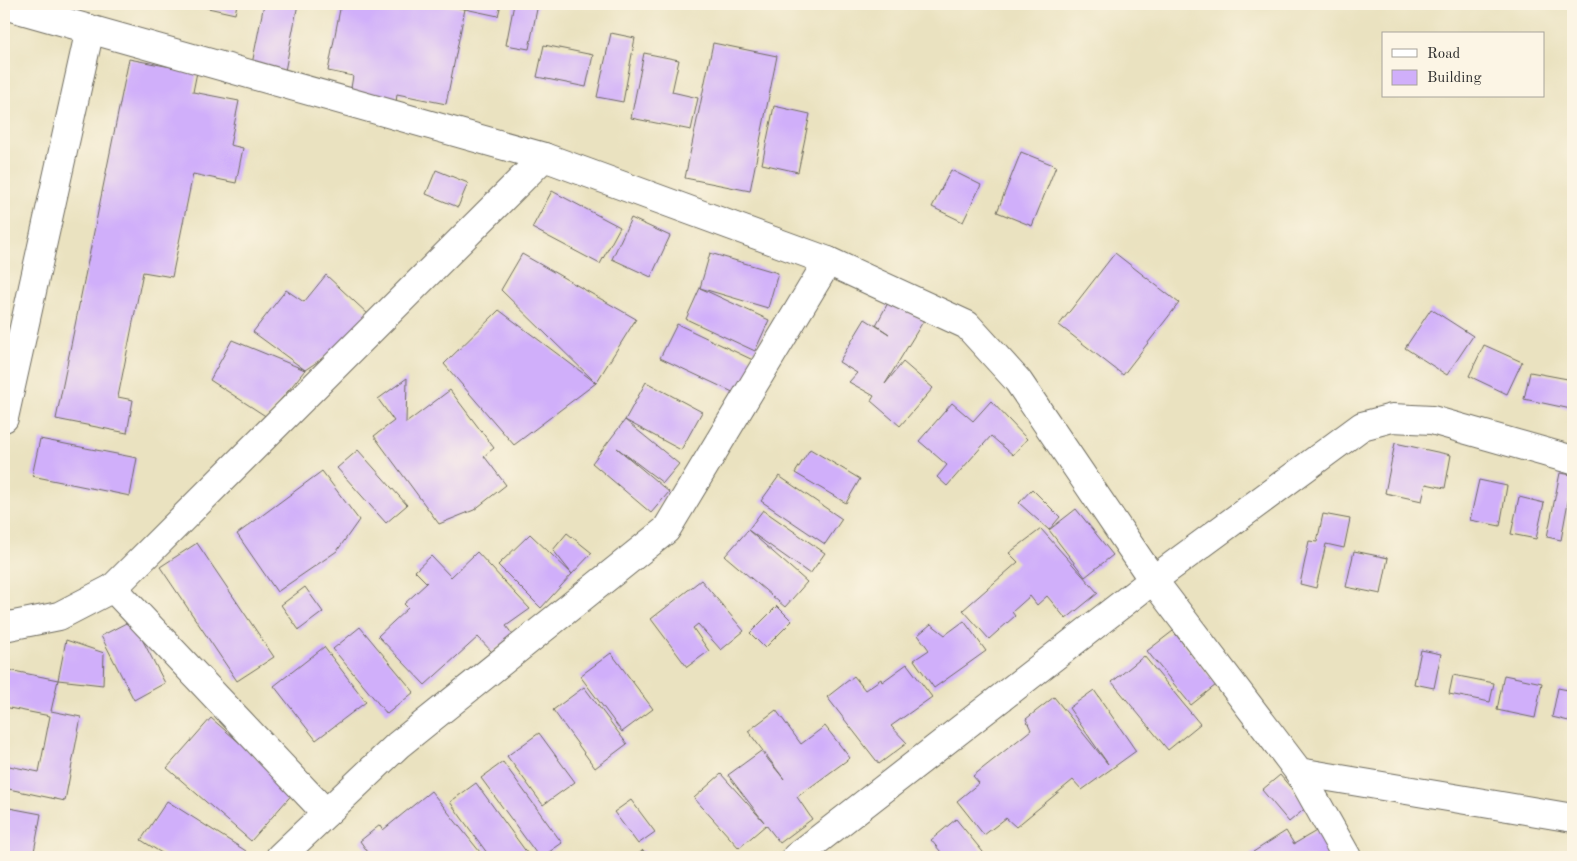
<svg xmlns="http://www.w3.org/2000/svg" width="1577" height="861" font-family="'Old Standard TT',serif">
<style>
.building{fill:#d0affa}
.lines{fill:none;stroke-linecap:round;stroke-linejoin:round}
.street-casing{stroke:#6e6b5f;stroke-width:30}
.street{stroke:#fff;stroke-width:28}
</style>
<rect width="100%" height="100%" fill="#fcf5e5"/>
<filter id="ink" filterUnits="userSpaceOnUse"><feTurbulence type="fractalNoise" baseFrequency=".02" numOctaves="2"/><feDisplacementMap in="SourceGraphic" scale="10" xChannelSelector="R" yChannelSelector="G"/><feConvolveMatrix kernelMatrix="1 2 1 2 8 2 1 2 1" color-interpolation-filters="sRGB"/></filter>
<filter id="wash" filterUnits="userSpaceOnUse"><feTurbulence type="fractalNoise" baseFrequency=".0096" numOctaves="4" result="noise"/><feDisplacementMap in="SourceGraphic" scale="20" xChannelSelector="R" yChannelSelector="G"/><feGaussianBlur stdDeviation="1.12" result="paint"/><feColorMatrix in="noise" values="0 0 0 0 0 0 0 0 0 0 0 0 0 0 0 0 0 1.4 0 .05"/><feComposite in="paint" operator="in"/></filter>
<g filter="url(#wash)">
<rect width="100%" height="100%" fill="#eae2c0"/>
<g id="blocks">
<!-- building -->
<g class="building">
<polygon points="166,4 180,4 180,7"/>
<polygon points="190,4 237,4 235,14"/>
<polygon points="264,4 298,4 285,71 252,64"/>
<polygon points="341,4 439,4 465,9 446,104 397,94 396,103 350,94 353,76 328,71"/>
<polygon points="467,4 501,4 498,16 465,9"/>
<polygon points="514,4 538,4 529,49 506,45"/>
<polygon points="611,33 635,38 623,102 597,97"/>
<polygon points="713,43 777,56 750,191 685,178"/>
<polygon points="544,45 593,55 586,87 537,77"/>
<polygon points="644,53 679,60 672,92 698,98 691,130 631,118"/>
<polygon points="129,59 197,72 193,92 239,101 230,145 243,148 236,183 193,174 172,277 143,272 118,397 133,400 127,433 56,419"/>
<polygon points="774,106 810,114 798,172 762,164"/>
<polygon points="1021,152 1056,166 1032,226 997,212"/>
<polygon points="436,170 468,183 458,207 426,194"/>
<polygon points="951,170 981,185 963,222 932,207"/>
<polygon points="552,191 620,227 600,264 532,228"/>
<polygon points="631,218 670,236 651,277 612,259"/>
<polygon points="710,253 778,273 768,308 700,288"/>
<polygon points="1115,253 1179,303 1123,375 1059,325"/>
<polygon points="522,254 636,319 596,383 514,445 444,364 499,310 596,383 501,290"/>
<polygon points="326,275 369,315 350,340 305,370 267,417 210,380 232,340 305,370 253,332 286,290 304,302"/>
<polygon points="700,288 769,320 755,351 686,319"/>
<polygon points="889,301 924,320 885,384 903,362 933,388 900,426 871,401 874,396 849,382 857,373 839,362 865,319 889,334 876,325"/>
<polygon points="1431,309 1473,336 1447,375 1405,348"/>
<polygon points="677,324 755,361 739,395 660,358"/>
<polygon points="1484,345 1522,362 1507,394 1469,376"/>
<polygon points="1530,372 1573,380 1571,409 1524,399"/>
<polygon points="407,378 406,423 450,390 494,448 484,456 506,485 474,510 439,524 374,436 394,421 378,399"/>
<polygon points="646,382 702,412 681,450 625,420 679,464 663,483 617,448 669,492 651,513 592,463 625,420"/>
<polygon points="991,401 1027,439 1013,455 991,436 947,486 937,477 947,465 919,441 952,403 973,421"/>
<polygon points="40,439 137,458 130,496 32,476"/>
<polygon points="1395,443 1451,455 1445,488 1426,484 1422,501 1385,493"/>
<polygon points="810,449 860,479 846,503 795,473"/>
<polygon points="358,450 407,505 386,523 337,468"/>
<polygon points="322,471 359,520 337,551 277,592 237,534"/>
<polygon points="1560,473 1573,475 1561,540 1547,537"/>
<polygon points="779,476 842,519 825,544 761,501"/>
<polygon points="1479,480 1507,486 1500,526 1470,520"/>
<polygon points="1032,489 1060,517 1049,530 1076,509 1113,555 1085,577 1049,530 1019,503"/>
<polygon points="1519,497 1544,503 1536,539 1511,534"/>
<polygon points="763,510 825,553 810,574 748,530"/>
<polygon points="1323,514 1350,519 1344,548 1326,544 1316,588 1300,584 1309,541 1317,542"/>
<polygon points="1572,523 1573,523 1573,537 1570,536"/>
<polygon points="1041,529 1098,593 1066,619 1047,596 1037,605 1030,596 1012,612 1015,616 989,639 963,610 1018,562 1009,553"/>
<polygon points="748,530 807,582 785,607 725,556"/>
<polygon points="567,533 592,553 572,574 553,550"/>
<polygon points="530,534 572,574 541,608 498,565"/>
<polygon points="197,543 274,657 237,681 160,567"/>
<polygon points="1354,551 1388,558 1381,594 1346,587"/>
<polygon points="477,552 530,609 506,626 513,635 492,652 478,637 425,685 378,636 408,608 404,604 427,583 415,571 431,556 451,577"/>
<polygon points="701,580 744,631 721,650 698,624 693,628 709,651 687,667 651,619"/>
<polygon points="305,587 323,612 299,630 281,605"/>
<polygon points="777,606 792,621 765,648 750,633"/>
<polygon points="132,620 165,683 134,700 101,636"/>
<polygon points="964,621 986,651 934,688 914,660 929,650 918,635 931,624 945,635"/>
<polygon points="360,627 414,692 387,714 333,649"/>
<polygon points="1173,631 1216,685 1191,705 1147,651"/>
<polygon points="66,640 104,653 103,685 58,680"/>
<polygon points="324,647 366,702 316,740 274,686"/>
<polygon points="1421,650 1441,654 1434,688 1414,684"/>
<polygon points="611,653 653,709 622,732 580,676"/>
<polygon points="1144,656 1200,724 1168,750 1112,682"/>
<polygon points="907,664 932,697 891,726 907,743 879,764 827,697 854,676 865,690 881,679 882,682"/>
<polygon points="4,669 58,680 51,711 81,717 65,801 4,788 4,765 39,772 50,716 4,707"/>
<polygon points="1453,675 1494,683 1490,702 1449,694"/>
<polygon points="1504,675 1542,683 1535,718 1497,710"/>
<polygon points="584,687 627,744 595,768 553,710"/>
<polygon points="1558,688 1573,691 1573,722 1552,717"/>
<polygon points="1094,690 1136,751 1082,790 1073,780 1016,827 1006,818 984,835 957,801 979,783 973,776 1031,730 1026,719 1054,697 1108,764 1069,708"/>
<polygon points="776,710 801,744 825,726 850,758 797,797 812,819 780,843 766,825 739,848 694,798 721,774 764,822 728,775 761,751 784,779 748,731"/>
<polygon points="211,718 295,791 251,841 167,768"/>
<polygon points="539,733 575,782 543,805 507,756"/>
<polygon points="503,762 562,843 542,857 539,857 481,778"/>
<polygon points="1280,775 1307,807 1289,822 1262,790"/>
<polygon points="476,783 530,857 490,857 450,802"/>
<polygon points="431,791 484,857 367,857 370,855 360,841 380,825 383,830"/>
<polygon points="631,800 655,832 638,844 614,812"/>
<polygon points="167,801 246,851 242,857 168,857 141,840"/>
<polygon points="4,807 41,814 33,857 4,857"/>
<polygon points="956,819 987,857 945,857 931,840"/>
<polygon points="1318,830 1334,857 1252,857 1250,854 1286,831 1294,844"/>
<polygon points="643,850 649,857 635,857"/>
</g>
</g>
</g>
<g filter="url(#ink)">
<use href="#blocks" fill-opacity="0" stroke="#6e6b5f" stroke-width="1"/>
<g class="lines">
<defs>
<g id="street">
<polyline points="4,5 544,157 828,261 967,325 1018,381 1153,580 1299,772 1573,818"/>
<polyline points="4,418 90,29"/>
<polyline points="113,588 326,813"/>
<polyline points="4,627 59,616 113,588 544,157"/>
<polyline points="1299,772 1347,857"/>
<polyline points="280,857 398,745 666,530 828,261"/>
<polyline points="796,857 1153,580 1362,426 1392,418 1432,420 1573,460"/>
</g>
</defs>
<!-- street casing -->
<use href="#street" class="street-casing"/>
<!-- street -->
<use href="#street" class="street"/>
</g>
</g>
<!-- margin -->
<rect width="1577" height="861" fill="none" stroke="#fcf5e5" stroke-width="20"/>
<!-- legend -->
<rect x="1382" y="32" width="162" height="65" fill="#fcf5e5" stroke="#a8a49b"/>
<rect x="1392" y="49" width="25" height="8" fill="#ffffff" stroke="#a8a49b"/>
<text x="1427" y="58" font-size="15" fill="#2b2b2b">Road</text>
<rect x="1392" y="70" width="25" height="15" fill="#d0affa" stroke="#a8a49b"/>
<text x="1427" y="82" font-size="15" fill="#2b2b2b">Building</text>
</svg>
